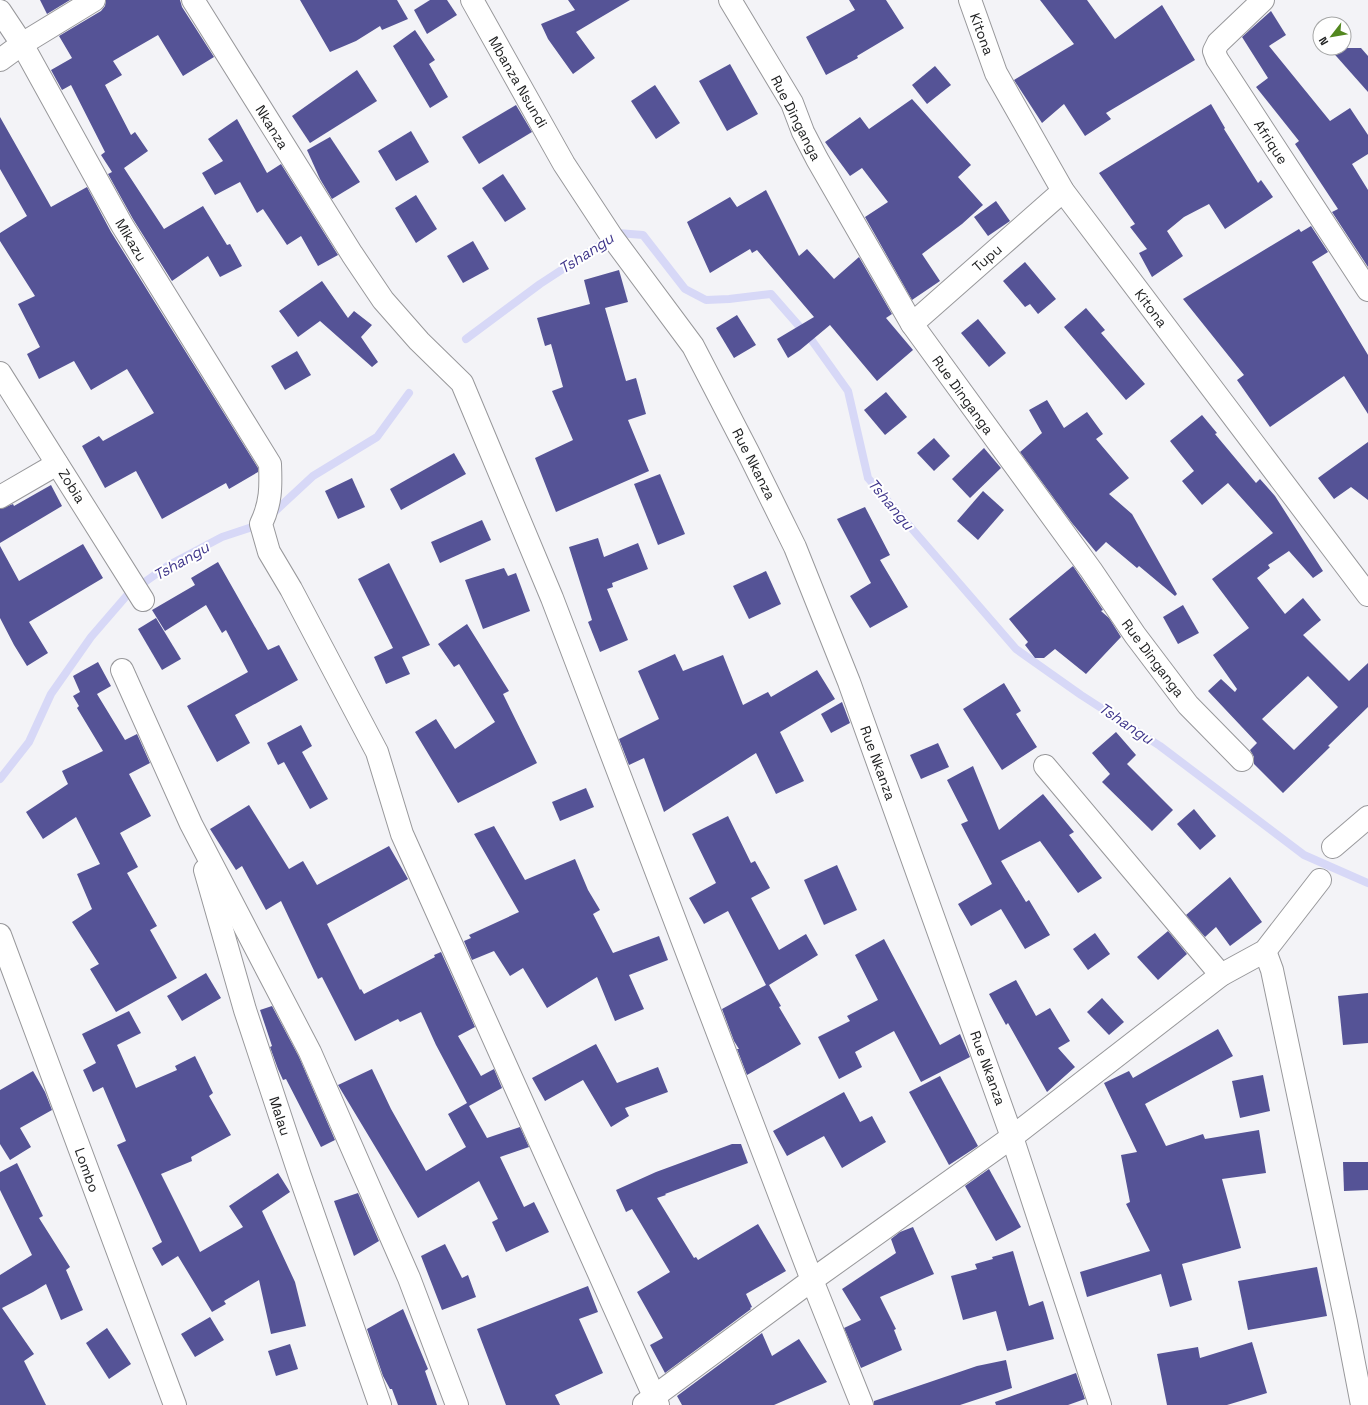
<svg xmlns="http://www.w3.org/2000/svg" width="1368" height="1405" font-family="'Space Grotesk',sans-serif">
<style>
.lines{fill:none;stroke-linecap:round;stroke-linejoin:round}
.stream{stroke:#d7d8f7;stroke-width:8}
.building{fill:#555396;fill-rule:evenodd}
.minor-casing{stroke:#98989b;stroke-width:24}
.minor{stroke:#fff;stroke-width:22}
.labels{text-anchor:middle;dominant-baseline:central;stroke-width:4;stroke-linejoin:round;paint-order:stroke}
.street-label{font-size:14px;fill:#212223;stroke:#fff}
.water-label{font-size:15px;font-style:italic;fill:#3f368b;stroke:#fff}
</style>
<rect width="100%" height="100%" fill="#f3f3f7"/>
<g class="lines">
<!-- stream -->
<g class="stream">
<polyline points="466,339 540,284 618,233 643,235 685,289 706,300 729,299 771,294 813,342 848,391 868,478 1016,649 1081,695 1160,746 1304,855 1368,883"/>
<polyline points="271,515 313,476 377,437 409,393"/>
<polyline points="0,779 29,742 51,694 91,637 129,593 169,565 222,537 261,524"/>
</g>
</g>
<!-- building -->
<g class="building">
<polygon points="40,0 70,0 47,14"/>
<polygon points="106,0 180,0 182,7 214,57 183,76 158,35 113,61 122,75 105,85 131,135 135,132 148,151 124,168 164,229 203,206 227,245 230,244 242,266 220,277 208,256 172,281 133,219 108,174 112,172 101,155 105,152 71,85 62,90 51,70 72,58 59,36 101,11 105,6"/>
<polygon points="300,0 397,0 408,19 382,30 380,26 356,41 330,52"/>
<polygon points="430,0 447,0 457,15 427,34 414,10"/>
<polygon points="568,0 630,0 576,32 595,58 573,74 548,39 541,24 575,10"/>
<polygon points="849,0 886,0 904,28 857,56 858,58 826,75 806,37 855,10"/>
<polygon points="1040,0 1087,0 1115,39 1162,5 1195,60 1106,113 1111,119 1085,136 1064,104 1042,123 1014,80 1074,44"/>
<polygon points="1271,11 1286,35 1269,46 1330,121 1350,108 1368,135 1368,154 1352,164 1368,190 1368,267 1332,212 1338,209 1295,144 1299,141 1256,87 1268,78 1242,37"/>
<polygon points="415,30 435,60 429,64 448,97 430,108 393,46"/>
<polygon points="1329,48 1361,48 1368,56 1368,92"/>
<polygon points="730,64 758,114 727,131 699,81"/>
<polygon points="935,66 951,85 927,104 912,85"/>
<polygon points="357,70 377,101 310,143 292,116"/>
<polygon points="655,85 680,123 656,139 631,101"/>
<polygon points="912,99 971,165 958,177 983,205 962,224 922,254 940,281 912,300 865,217 888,202 862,168 850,176 825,142 860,117 869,129"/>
<polygon points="1211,104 1225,128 1224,129 1258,183 1261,180 1273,197 1225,229 1209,204 1184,217 1167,231 1183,256 1152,277 1139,253 1147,249 1130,227 1135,224 1099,173"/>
<polygon points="516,105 532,132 479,164 462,137"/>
<polygon points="0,117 51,207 87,187 111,232 258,468 258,472 229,489 226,483 162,519 136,471 105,488 82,446 99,436 103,441 154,413 127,369 91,390 74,361 39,379 27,354 40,347 18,304 35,296 0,241 0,233 27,216 0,169"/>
<polygon points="237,119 267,173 281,164 338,255 318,266 301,236 287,245 263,209 257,213 240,182 215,195 202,173 223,161 208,139"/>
<polygon points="411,131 429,162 396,181 378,151"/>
<polygon points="330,137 360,182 332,199 320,179 307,150"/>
<polygon points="503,174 526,209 505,222 482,188"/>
<polygon points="766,190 799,256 807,249 834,279 859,257 892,314 886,318 913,350 877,381 830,325 800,350 788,358 777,339 814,317 757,250 752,253 750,249 710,273 687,222 730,197 737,207"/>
<polygon points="416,195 437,229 416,243 395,208"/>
<polygon points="996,201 1010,221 988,236 974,217"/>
<polygon points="1311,226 1328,252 1312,262 1368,355 1368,414 1344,376 1270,427 1237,380 1244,375 1183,299 1299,229 1301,232"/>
<polygon points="473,241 489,269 463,283 447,256"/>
<polygon points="1025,262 1056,299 1038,314 1030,304 1025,307 1003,281"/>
<polygon points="619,270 628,302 605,308 626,381 636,378 646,414 628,420 649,471 556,512 535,458 573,440 552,391 563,387 551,344 545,346 537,318 590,304 584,280"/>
<polygon points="322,281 348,318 354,311 372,325 361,337 378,362 372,367 320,321 298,337 279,311"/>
<polygon points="1086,308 1105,330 1101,333 1145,384 1126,400 1064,327"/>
<polygon points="737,315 756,345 734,358 716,328"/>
<polygon points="978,319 1006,353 989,367 961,333"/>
<polygon points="297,351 311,375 285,390 271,366"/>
<polygon points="886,392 907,417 885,435 864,410"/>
<polygon points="1047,400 1064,428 1087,412 1103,434 1096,439 1129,478 1109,494 1132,514 1177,594 1175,596 1139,566 1137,568 1106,542 1096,552 1072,523 1020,452 1042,433 1029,410"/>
<path d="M1202,415L1217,433L1215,434L1256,483L1260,479L1275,496L1323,571L1313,578L1289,551L1268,565L1270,568L1257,578L1285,614L1303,598L1321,620L1303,635L1349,681L1368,663V707L1328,746L1330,747L1283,793L1254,764V757L1250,750L1257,743L1208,691L1221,679L1235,692L1237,689L1213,655L1249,628L1212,579L1273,533L1228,483L1202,505L1182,481L1194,471L1170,441ZM1308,676L1338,707L1294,750L1262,719Z"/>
<polygon points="934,438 950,456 934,471 917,453"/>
<polygon points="1368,442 1368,500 1351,487 1334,499 1318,478"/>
<polygon points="984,448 1001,468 970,498 952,479"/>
<polygon points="454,453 466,474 401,510 390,489"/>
<polygon points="660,474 685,534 658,545 634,484"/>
<polygon points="352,478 365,507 338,519 325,491"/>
<polygon points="51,485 62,506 0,543 0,509 13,504 14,506"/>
<polygon points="983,491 1004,510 978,540 957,521"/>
<polygon points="865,507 890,555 880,560 908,607 870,628 850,596 871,583 837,519"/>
<polygon points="482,520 491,540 440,563 431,542"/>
<polygon points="598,538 604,557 638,543 648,569 612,583 613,587 607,589 628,640 600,652 588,622 592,620 569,547"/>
<polygon points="83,544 103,578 29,622 48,653 27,666 14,645 0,618 0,546 19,581"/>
<polygon points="218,562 268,650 279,645 298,680 235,715 250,743 217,762 187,706 248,672 226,630 222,633 206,605 165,631 152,610 195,585 191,578"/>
<polygon points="389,563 430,645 402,657 410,674 386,684 374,657 393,648 358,579"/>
<polygon points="1073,566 1103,610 1101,611 1109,618 1121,637 1086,674 1055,649 1044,658 1035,658 1025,645 1028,642 1009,619"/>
<polygon points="504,568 508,576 516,573 530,611 483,629 465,580"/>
<polygon points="766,571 781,604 749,619 733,586"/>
<polygon points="1183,605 1199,633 1178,644 1163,617"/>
<polygon points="156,618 181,659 162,670 138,629"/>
<polygon points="467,624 509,691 503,694 537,763 458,803 415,732 436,719 455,749 495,722 459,664 454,667 438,644"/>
<polygon points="675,654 683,671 723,655 743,705 768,692 771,697 817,670 835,699 780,732 804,781 776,794 756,753 664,812 644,758 629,765 619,739 659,719 638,671"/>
<polygon points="98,662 111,686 97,694 125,740 137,734 150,763 129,774 151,816 120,833 138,867 127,873 157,926 150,930 177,978 116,1012 90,969 99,964 72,922 92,909 77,874 100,864 76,817 43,839 26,812 68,784 62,771 103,751 77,708 79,706 73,696 80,692 73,676"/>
<polygon points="1004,683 1021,711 1016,714 1037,747 1002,770 963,709"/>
<polygon points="842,702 850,723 831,733 821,714"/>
<polygon points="301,725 312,746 302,752 328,799 310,809 284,762 278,765 267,743"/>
<polygon points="1116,732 1136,755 1127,764 1173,810 1152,831 1102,782 1110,774 1092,753"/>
<polygon points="938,743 949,767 921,779 910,755"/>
<polygon points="973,766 999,830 1043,794 1074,832 1069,835 1102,878 1078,893 1040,841 1001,861 1026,902 1029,900 1050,935 1025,949 1001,909 971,926 958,904 992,884 961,824 968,821 947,780"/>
<polygon points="586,788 594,807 560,821 552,802"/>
<polygon points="249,805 289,869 303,861 317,885 389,846 408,879 327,924 360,990 361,989 364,994 435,957 434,955 441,952 475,1027 458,1036 481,1076 494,1069 502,1088 469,1106 487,1138 520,1127 529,1147 500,1157 524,1207 534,1202 549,1232 506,1252 492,1222 498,1219 479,1181 418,1218 338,1085 372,1069 391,1109 426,1171 466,1147 448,1114 467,1103 436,1045 421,1012 400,1022 398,1019 355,1041 322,977 318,979 281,901 266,910 242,866 236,870 210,829"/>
<polygon points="1194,809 1216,836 1200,850 1177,824"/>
<polygon points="728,816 751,863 755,861 770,888 751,898 779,950 806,934 818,955 769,985 781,1006 779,1007 801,1044 747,1075 737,1049 739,1049 734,1041 722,1009 766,985 728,911 704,924 689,898 716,883 692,834"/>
<polygon points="494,826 525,880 575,859 588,890 600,910 593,914 613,953 659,936 668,960 629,975 644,1009 615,1021 597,977 547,1008 523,968 510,976 494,951 472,960 464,941 471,938 469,935 519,912 474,834"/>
<polygon points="837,865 857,910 824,925 804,880"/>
<polygon points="1230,877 1262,922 1230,946 1216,927 1205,937 1186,915"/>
<polygon points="1168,931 1187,954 1158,980 1137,957"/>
<polygon points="1095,933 1110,954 1088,970 1073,949"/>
<polygon points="884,939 940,1045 960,1034 970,1057 921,1082 894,1031 855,1052 862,1067 839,1079 818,1037 850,1021 847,1016 878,1000 855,955"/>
<polygon points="206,973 221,998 182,1021 167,996"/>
<polygon points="1016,980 1036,1016 1050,1008 1070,1041 1058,1048 1075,1067 1047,1092 1008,1023 1006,1025 989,994"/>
<polygon points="1368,993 1368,1043 1343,1045 1338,996"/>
<polygon points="1102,998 1124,1022 1109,1035 1087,1012"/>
<polygon points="272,1006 299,1057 335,1140 321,1147 286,1079 283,1080 278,1069 270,1047 272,1046 260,1010"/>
<polygon points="129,1011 141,1033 117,1045 136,1088 177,1070 175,1066 195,1056 213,1093 209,1096 231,1135 191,1157 192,1161 161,1174 200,1252 243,1227 229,1206 278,1173 290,1192 262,1211 295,1282 306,1326 271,1334 259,1280 224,1301 226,1304 212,1312 178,1256 162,1266 152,1248 162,1242 117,1145 126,1141 103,1087 93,1092 83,1070 96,1063 82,1034"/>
<polygon points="1218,1029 1233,1056 1145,1104 1166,1146 1203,1134 1205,1139 1259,1130 1266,1173 1222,1179 1241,1248 1182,1264 1192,1300 1170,1307 1161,1274 1087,1297 1080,1272 1150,1251 1126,1204 1130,1202 1121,1155 1137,1152 1104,1083 1129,1071 1133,1078"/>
<polygon points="596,1044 617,1083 658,1067 668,1092 625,1108 629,1116 611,1127 583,1080 545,1101 532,1078"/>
<polygon points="33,1071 45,1092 52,1110 20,1128 31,1147 10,1160 0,1144 0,1090"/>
<polygon points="1263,1075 1270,1111 1240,1118 1232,1081"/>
<polygon points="940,1076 978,1146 949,1165 909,1092"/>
<polygon points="844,1092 860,1122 872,1116 886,1142 842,1168 824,1136 787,1156 773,1131"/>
<polygon points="732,1144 741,1144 748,1163 665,1194 666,1195 657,1198 694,1258 696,1257 698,1260 758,1224 786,1271 746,1294 752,1307 750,1308 751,1309 665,1373 650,1345 663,1338 637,1292 670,1272 632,1209 626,1212 616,1190 656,1172"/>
<polygon points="1343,1162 1368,1162 1368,1190 1344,1191"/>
<polygon points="17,1163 43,1216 39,1218 70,1267 66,1270 83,1310 61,1320 46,1284 33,1292 2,1308 34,1354 24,1361 46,1405 0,1405 0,1275 32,1255 0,1190 0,1172"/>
<polygon points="989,1169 1021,1227 996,1241 965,1186"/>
<polygon points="358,1193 379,1241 354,1256 334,1201"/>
<polygon points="913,1227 934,1274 880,1297 896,1329 894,1330 902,1350 861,1368 844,1328 861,1320 842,1289 896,1253 891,1239 900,1232"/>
<polygon points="445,1244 462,1278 468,1275 476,1297 442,1310 421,1256"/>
<polygon points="1013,1251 1029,1306 1043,1301 1054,1339 1007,1351 996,1311 963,1320 951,1276 977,1269 975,1264 993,1259 992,1257"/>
<polygon points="1317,1267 1327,1316 1248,1330 1238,1281"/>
<polygon points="588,1286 598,1312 579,1319 603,1373 555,1395 560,1405 506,1405 477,1329"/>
<polygon points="403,1309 428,1369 425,1371 437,1405 398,1405 392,1389 390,1389 383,1376 367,1329"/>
<polygon points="210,1317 224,1340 195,1357 181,1334"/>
<polygon points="107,1328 131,1364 109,1379 86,1343"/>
<polygon points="762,1333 772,1356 799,1339 827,1382 774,1405 682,1405 677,1396"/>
<polygon points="1252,1342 1267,1393 1227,1405 1167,1405 1157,1354 1198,1347 1200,1358"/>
<polygon points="290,1344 298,1369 276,1376 268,1351"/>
<polygon points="1006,1360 1012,1388 960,1405 874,1405 874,1401 977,1366"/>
<polygon points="1076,1373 1085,1399 1068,1405 996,1405 995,1402"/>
</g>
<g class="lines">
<defs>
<g id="minor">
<polyline points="193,0 352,254 383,300 419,341 462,383 552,598 812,1280 862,1405"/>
<polyline points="472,0 564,164 612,237 693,346 748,452 795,547 849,682 1012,1137 1100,1405"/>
<polyline points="730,0 792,103 803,132 817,159 912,324 1091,570 1135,635 1188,705 1242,760"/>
<polyline points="970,0 996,73 1063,191 1368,595"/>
<polyline points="1263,0 1218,43 1214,51 1217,59 1368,290"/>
<path d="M0,11L22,44L122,225L270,464C271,487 271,503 261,524L269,552L291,589L377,752L402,834L658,1405"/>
<polyline points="0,60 22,44 94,0"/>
<polyline points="912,324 1063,191"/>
<polyline points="0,373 143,600"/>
<polyline points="0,497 57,464"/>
<polyline points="122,670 191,824 310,1052 409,1278 457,1405"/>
<polyline points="1045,766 1221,975"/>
<polyline points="1333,847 1368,817"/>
<polyline points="205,870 245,1010 300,1176 380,1405"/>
<polyline points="0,935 175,1405"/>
<polyline points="1265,951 1272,970 1346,1322 1362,1405"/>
<polyline points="644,1404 812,1280 1012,1137 1221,975 1265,951 1320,880"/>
</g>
</defs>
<!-- minor casing -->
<use href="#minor" class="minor-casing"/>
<!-- minor -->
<use href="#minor" class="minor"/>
</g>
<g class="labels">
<!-- street labels -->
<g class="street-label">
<text transform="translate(982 34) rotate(70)">Kitona</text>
<text transform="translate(518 82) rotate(60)">Mbanza Nsundi</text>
<text transform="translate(796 118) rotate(63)">Rue Dinganga</text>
<text transform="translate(272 127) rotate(58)">Nkanza</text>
<text transform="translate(1271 142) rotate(57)">Afrique</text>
<text transform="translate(131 240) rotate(59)">Mikazu</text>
<text transform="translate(987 258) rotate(-41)">Tupu</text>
<text transform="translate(1151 308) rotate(53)">Kitona</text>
<text transform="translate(963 395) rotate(54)">Rue Dinganga</text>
<text transform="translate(754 464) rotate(63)">Rue Nkanza</text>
<text transform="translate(72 486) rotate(58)">Zobia</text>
<text transform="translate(1153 658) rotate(53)">Rue Dinganga</text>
<text transform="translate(878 763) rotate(70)">Rue Nkanza</text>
<text transform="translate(988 1068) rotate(70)">Rue Nkanza</text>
<text transform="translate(280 1116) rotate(72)">Malau</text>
<text transform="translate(87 1170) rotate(70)">Lombo</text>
</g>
<!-- water labels -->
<g class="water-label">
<text transform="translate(586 253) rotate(-33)">Tshangu</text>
<text transform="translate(891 504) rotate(50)">Tshangu</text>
<text transform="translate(181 561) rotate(-30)">Tshangu</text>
<text transform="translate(1126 723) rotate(34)">Tshangu</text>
</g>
</g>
<!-- north arrow -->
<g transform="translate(1332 36) rotate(239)"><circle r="19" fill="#ffffff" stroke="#a6a7a7"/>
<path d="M0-3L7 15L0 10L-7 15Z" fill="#52871f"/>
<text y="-6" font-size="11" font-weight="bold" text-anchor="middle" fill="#212223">N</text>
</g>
</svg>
